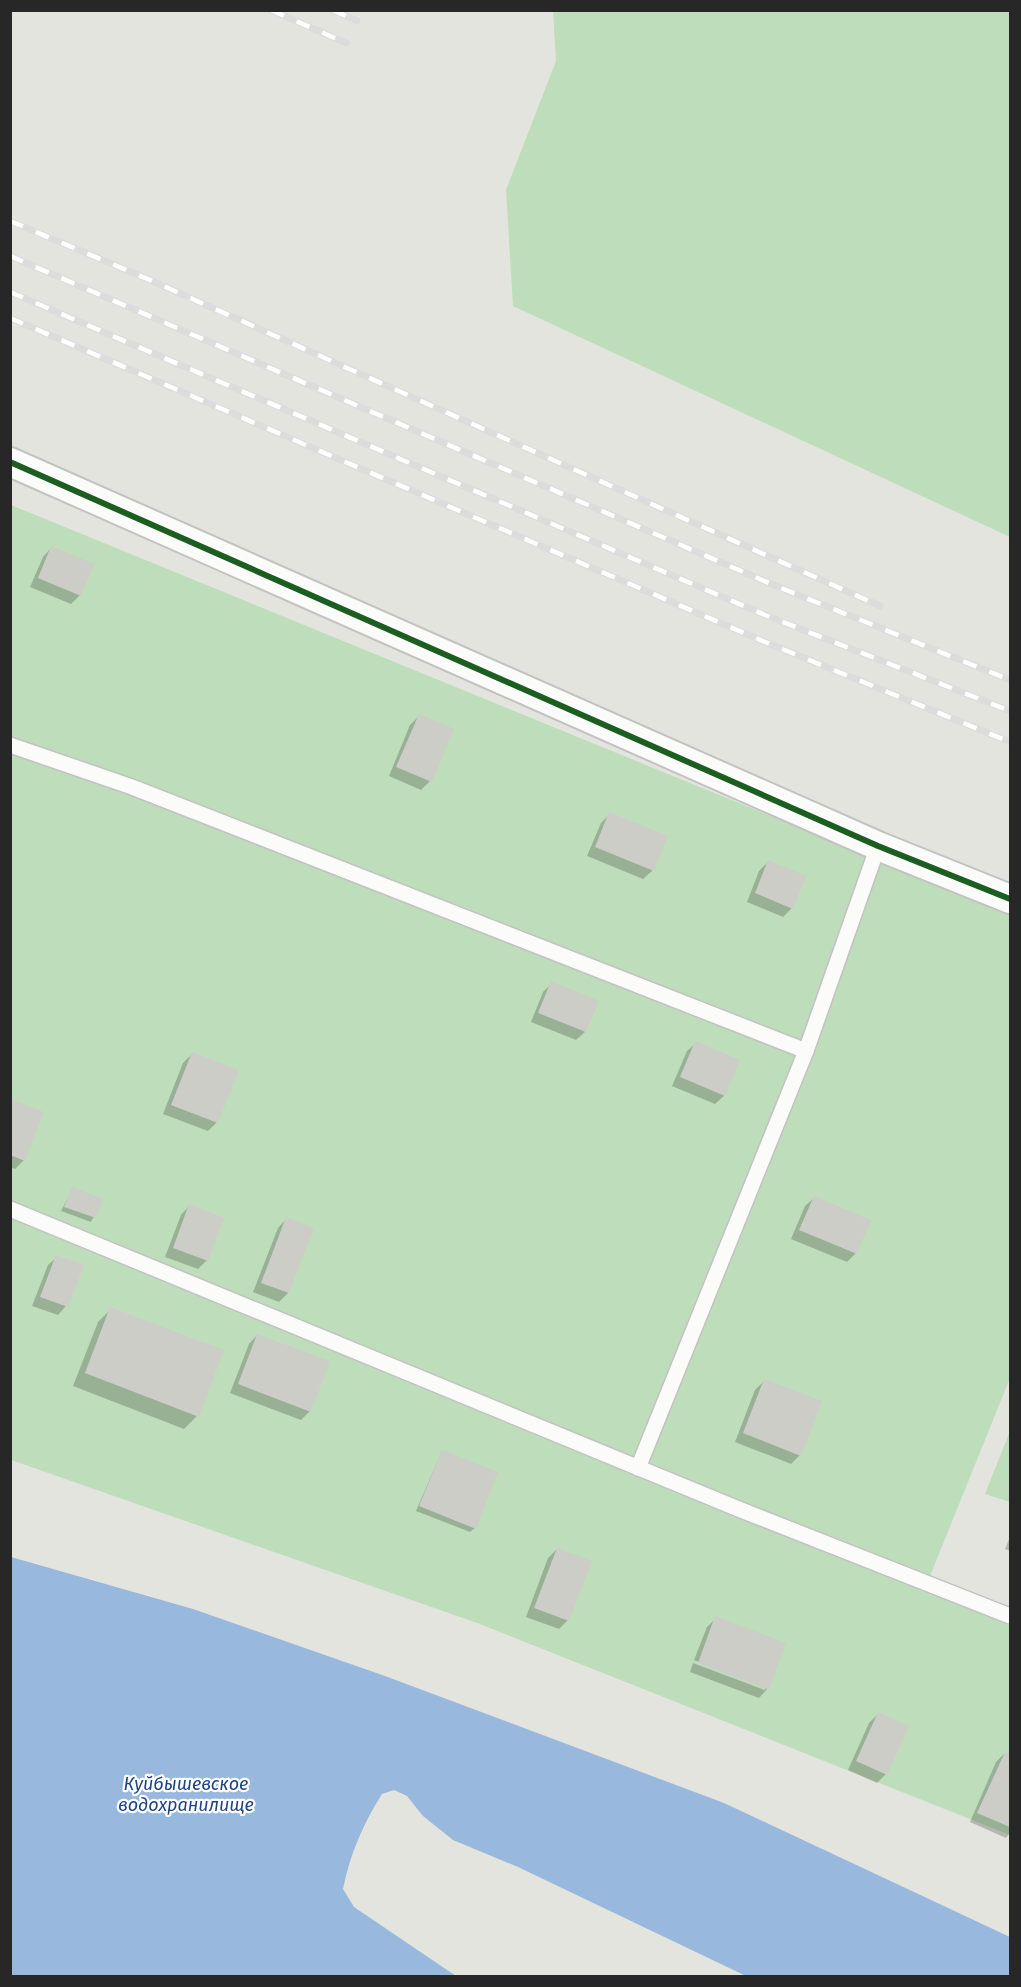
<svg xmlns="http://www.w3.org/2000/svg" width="1021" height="1987" font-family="'Fira Sans',sans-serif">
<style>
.green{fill:#beddba}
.water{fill:#98b8de}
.shadow{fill:#0003}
.building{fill:#cdcdc8}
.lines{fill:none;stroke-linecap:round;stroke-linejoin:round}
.service-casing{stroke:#c3c2c2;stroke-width:18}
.minor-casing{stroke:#c3c2c2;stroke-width:32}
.service{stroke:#fbfbfa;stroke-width:15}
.minor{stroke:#fbfbfa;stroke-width:28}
.rail-casing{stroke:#dcdcdd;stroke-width:7}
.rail{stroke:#fff;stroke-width:4.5;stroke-dasharray:14;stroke-linecap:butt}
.cycleway-casing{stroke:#fff;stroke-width:10}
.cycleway{stroke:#1b5e20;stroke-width:6}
.labels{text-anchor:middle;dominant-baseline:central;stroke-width:4.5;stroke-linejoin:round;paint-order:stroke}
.water-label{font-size:18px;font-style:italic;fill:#1d4285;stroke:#fff}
</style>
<rect width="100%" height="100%" fill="#e4e4de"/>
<!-- green -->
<g class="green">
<polygon points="553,11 1010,11 1010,537 513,306 506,190 556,61"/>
<polygon points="11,505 1010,914 1010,1378 924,1591 1010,1625 1010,1835 480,1624 11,1460"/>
<polygon points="1010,1431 1010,1502 985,1494"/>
</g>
<!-- water -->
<path class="water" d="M11,1557L193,1609L385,1676L724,1803L1010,1937V1976H746L518,1867L453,1840L423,1816L407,1796L394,1790L382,1794C363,1824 350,1854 343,1889L354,1907L456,1976H11Z"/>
<!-- shadow -->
<g class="shadow">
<polygon points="51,548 80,595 71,604 30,587 43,557"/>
<polygon points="419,716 430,781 421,790 389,776 410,725"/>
<polygon points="610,814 666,837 652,871 643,879 587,856 601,823"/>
<polygon points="768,862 792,908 783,917 747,902 759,871"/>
<polygon points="552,983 585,1032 576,1040 531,1022 543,992"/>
<polygon points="696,1043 738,1061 724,1096 715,1104 672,1086 687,1051"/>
<polygon points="192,1054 217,1122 208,1131 163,1114 183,1063"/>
<polygon points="10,1101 24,1160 15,1169 10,1167"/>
<polygon points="73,1188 102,1200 91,1222 61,1211"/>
<polygon points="814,1198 856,1253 847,1262 791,1239 805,1206"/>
<polygon points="189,1206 207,1260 198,1269 165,1257 181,1215"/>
<polygon points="286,1219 312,1229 288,1293 279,1302 253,1292 278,1228"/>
<polygon points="57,1257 66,1306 58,1315 32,1306 48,1265"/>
<polygon points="111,1309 197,1416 184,1429 73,1386 98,1322"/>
<polygon points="257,1335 310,1411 301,1420 230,1393 249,1344"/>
<polygon points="764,1381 800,1455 791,1464 735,1442 755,1390"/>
<polygon points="442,1451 475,1528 470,1532 416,1511"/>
<polygon points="1010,1537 1010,1551 1005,1549"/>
<polygon points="557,1549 568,1620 559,1629 526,1617 548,1558"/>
<polygon points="716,1618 767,1689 759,1698 690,1672 693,1663 765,1690 765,1687 694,1660 707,1627"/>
<polygon points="878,1714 886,1774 877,1783 848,1770 869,1723"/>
<polygon points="1005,1753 1010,1756 1010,1833 1006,1838 970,1822 996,1762"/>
</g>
<!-- building -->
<g class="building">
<polygon points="51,546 94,564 81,596 38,578"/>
<polygon points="419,714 454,729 432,782 396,767"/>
<polygon points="609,812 668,836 654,871 595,847"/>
<polygon points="768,860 806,876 793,909 755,893"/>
<polygon points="551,981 599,1001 586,1032 538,1013"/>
<polygon points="695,1041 740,1060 725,1096 680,1077"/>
<polygon points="192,1052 239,1070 218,1123 171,1105"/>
<polygon points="10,1099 44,1112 25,1161 10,1155"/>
<polygon points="72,1187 103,1199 96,1218 64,1207"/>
<polygon points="814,1196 871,1220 857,1254 799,1230"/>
<polygon points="189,1204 224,1218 208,1261 173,1248"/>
<polygon points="286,1217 314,1228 289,1293 261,1283"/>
<polygon points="56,1255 84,1265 68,1307 40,1297"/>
<polygon points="110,1307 224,1350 199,1417 85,1373"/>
<polygon points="257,1334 330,1361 311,1412 238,1384"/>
<polygon points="764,1379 822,1401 801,1456 743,1433"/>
<polygon points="442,1450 498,1472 476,1529 419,1506"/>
<polygon points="557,1548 592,1561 569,1621 534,1608"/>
<polygon points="715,1616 786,1643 769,1690 698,1663"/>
<polygon points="878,1712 909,1726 887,1775 856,1761"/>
<polygon points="1005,1752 1010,1754 1010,1827 977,1813"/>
</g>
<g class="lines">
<defs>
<g id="service">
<polyline points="10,745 132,787 806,1051"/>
<polyline points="10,1209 741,1510 1010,1616"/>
<polyline points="638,1468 806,1051 878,846"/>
</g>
<polyline id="minor" points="10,462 878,846 1010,899"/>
</defs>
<!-- service casing -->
<use href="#service" class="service-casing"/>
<!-- minor casing -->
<use href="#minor" class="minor-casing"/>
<!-- service -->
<use href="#service" class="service"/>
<!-- minor -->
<use href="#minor" class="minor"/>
<defs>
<g id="rail">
<polyline points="271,10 346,43"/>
<polyline points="333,10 357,21"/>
<polyline points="10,221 150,280 880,606"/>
<polyline points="10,256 776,586 1010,680"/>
<polyline points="10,292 765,615 1010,711"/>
<polyline points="10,318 765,642 1010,742"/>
</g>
</defs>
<!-- rail casing -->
<use href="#rail" class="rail-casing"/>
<!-- rail -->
<use href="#rail" class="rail"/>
<defs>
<polyline id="cycleway" points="10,462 878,846 1010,899"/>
</defs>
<!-- cycleway casing -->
<use href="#cycleway" class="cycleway-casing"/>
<!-- cycleway -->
<use href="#cycleway" class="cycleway"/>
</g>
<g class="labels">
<!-- water labels -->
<g class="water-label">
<text x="186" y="1784">Куйбышевское<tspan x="186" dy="21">водохранилище</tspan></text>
</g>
</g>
<!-- border -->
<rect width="1021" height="1987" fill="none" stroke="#272727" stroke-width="24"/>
</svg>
